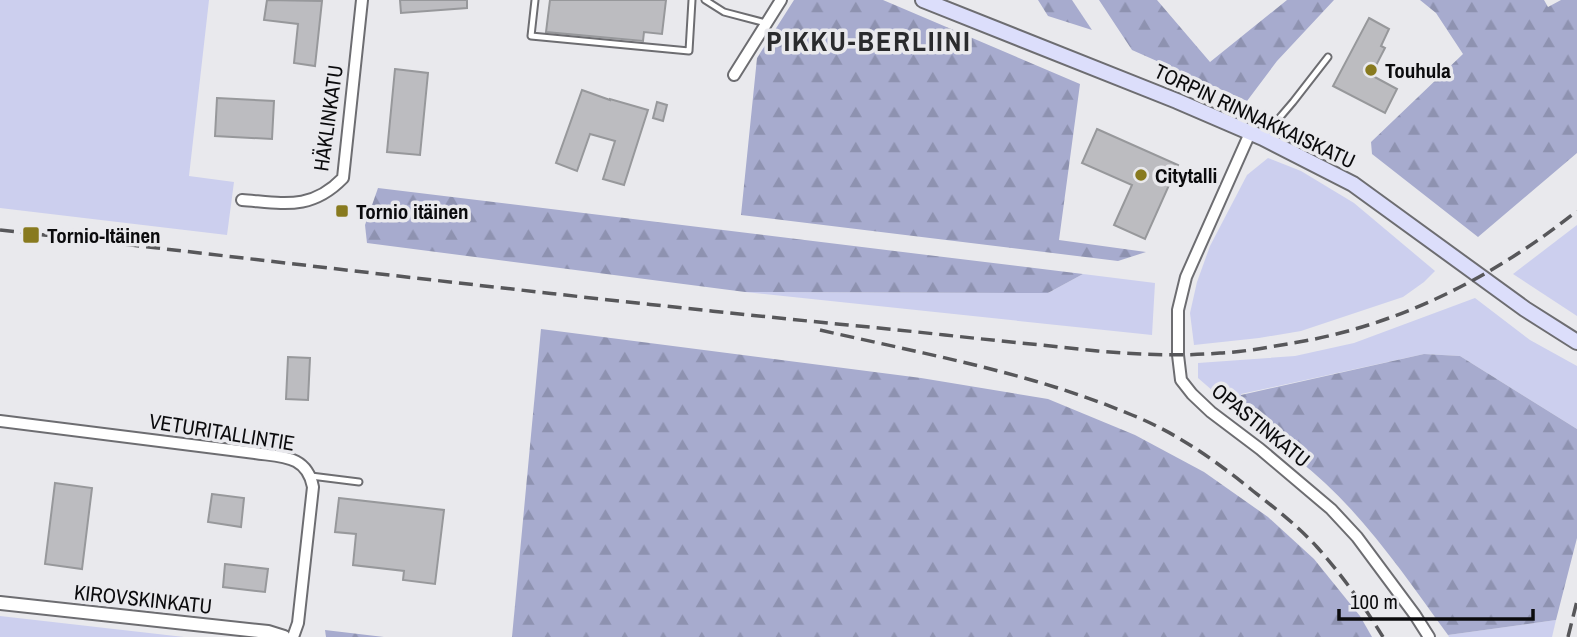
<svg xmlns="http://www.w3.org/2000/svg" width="1577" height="637" font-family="'Archivo Narrow',sans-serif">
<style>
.green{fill:#cccfee}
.forest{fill:url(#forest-firs)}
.building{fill:#bcbcc0;stroke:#97989b;stroke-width:2}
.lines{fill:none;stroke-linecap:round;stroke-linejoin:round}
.service-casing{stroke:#6d6d71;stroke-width:9}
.minor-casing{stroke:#6d6d71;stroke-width:14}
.tertiary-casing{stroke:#6d6d71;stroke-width:16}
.secondary-casing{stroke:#6d6d71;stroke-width:18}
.service{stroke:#fff;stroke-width:5}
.minor{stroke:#fff;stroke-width:10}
.tertiary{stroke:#fff;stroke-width:12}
.secondary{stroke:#dcdefb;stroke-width:14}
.rail{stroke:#57575a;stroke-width:3.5;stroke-dasharray:14 7;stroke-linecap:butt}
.poi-dot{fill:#887a1f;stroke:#e9e9ed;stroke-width:2.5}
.labels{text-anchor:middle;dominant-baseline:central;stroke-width:7;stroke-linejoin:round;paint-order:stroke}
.poi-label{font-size:21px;font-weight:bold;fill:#0b0b0d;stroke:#e9e9ed;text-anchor:start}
.street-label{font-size:21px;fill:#0b0b0d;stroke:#e9e9ed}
.district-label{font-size:28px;font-weight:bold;letter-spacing:2px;fill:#2a2b2d;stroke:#e9e9ed}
</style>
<defs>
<pattern id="forest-firs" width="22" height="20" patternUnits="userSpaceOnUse" patternTransform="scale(1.75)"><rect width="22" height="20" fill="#a7abce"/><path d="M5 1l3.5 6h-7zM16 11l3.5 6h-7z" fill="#8e92b0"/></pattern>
</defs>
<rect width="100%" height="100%" fill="#e9e9ed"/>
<!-- green -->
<g class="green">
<polygon points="0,0 209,0 189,176 234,182 227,235 0,208"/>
<polygon points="1268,158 1301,171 1354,203 1435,271 1424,282 1403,297 1301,331 1259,338 1194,345 1190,313 1197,282 1210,246 1247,175"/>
<polygon points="1577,225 1577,316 1513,274"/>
<polygon points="1083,274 1155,283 1152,335 745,292 1048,293"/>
<polygon points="1475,298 1530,340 1577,366 1577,429 1460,356 1424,354 1241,394 1243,417 1198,378 1198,363 1295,356 1354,343"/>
<polygon points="0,616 184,637 0,637"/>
<polygon points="1556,620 1552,637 1449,637 1448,635"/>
</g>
<!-- forest -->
<g class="forest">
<polygon points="794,0 883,0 1080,84 1059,240 1146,252 1118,261 741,215 757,58"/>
<polygon points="1038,0 1072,0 1092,30 1048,16"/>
<polygon points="1099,0 1157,0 1210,62 1287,0 1334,0 1277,61 1247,101 1132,50"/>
<polygon points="1420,0 1544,0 1548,7 1561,0 1577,0 1577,153 1478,237 1372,154 1371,142 1463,54 1436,13"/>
<polygon points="378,188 1083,274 1048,293 745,292 367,243 365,225"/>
<polygon points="541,329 921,378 1048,399 1135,435 1204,472 1268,517 1314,559 1360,616 1372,637 512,637"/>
<path d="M1424,354L1460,356L1577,429V538L1556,620L1448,635C1402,572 1359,507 1297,459C1285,450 1247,430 1243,416C1241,410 1242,401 1241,395Z"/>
<polygon points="325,630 384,637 326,637"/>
</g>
<!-- building -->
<g class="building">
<polygon points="267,0 322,1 315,66 294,63 298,24 264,20"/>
<polygon points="400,0 467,0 467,8 401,13"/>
<polygon points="550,0 666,0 662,34 644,32 643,41 546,32"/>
<polygon points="1369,18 1389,29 1381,46 1385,48 1371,75 1397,89 1385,113 1333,86"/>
<polygon points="395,69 428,73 420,155 387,152"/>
<polygon points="582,90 610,100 610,99 648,110 624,185 603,179 615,141 590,134 577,171 556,163"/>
<polygon points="217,98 274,101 272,139 215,136"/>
<polygon points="657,102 667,105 663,121 653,118"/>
<polygon points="1097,129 1178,165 1145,239 1114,225 1132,185 1082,163"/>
<polygon points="288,357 310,358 308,400 286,399"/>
<polygon points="55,483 92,488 82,569 45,564"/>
<polygon points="212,494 244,498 241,527 208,522"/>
<polygon points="339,498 444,510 435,584 403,580 404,571 353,565 356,534 335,532"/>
<polygon points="225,564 268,569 265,592 223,587"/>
</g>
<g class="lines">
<defs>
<g id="service">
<polyline points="535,0 531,36 689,51 692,0"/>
<polyline points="705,0 724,12 766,23"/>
<polyline points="1264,136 1293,102 1328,57"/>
<polyline points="311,476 359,482"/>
</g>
<g id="minor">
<polyline points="734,75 781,0"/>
<polyline points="1250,133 1186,277 1178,310 1178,355 1181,380 1192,394 1211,412 1260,449 1331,509 1357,537 1415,615 1429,637"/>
<path d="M242,200C283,203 311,211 343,178L362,0"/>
<path d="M0,421L255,453C282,457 307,455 313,487L298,623L293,637"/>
</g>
<polyline id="tertiary" points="0,603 268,632 284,637"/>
<polyline id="secondary" points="923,0 1177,101 1263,138 1353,184 1525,309 1577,342"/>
</defs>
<!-- service casing -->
<use href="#service" class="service-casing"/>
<!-- minor casing -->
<use href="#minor" class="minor-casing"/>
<!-- tertiary casing -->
<use href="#tertiary" class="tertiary-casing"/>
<!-- secondary casing -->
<use href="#secondary" class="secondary-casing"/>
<!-- service -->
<use href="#service" class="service"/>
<!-- minor -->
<use href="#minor" class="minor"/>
<!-- tertiary -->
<use href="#tertiary" class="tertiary"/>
<!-- secondary -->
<use href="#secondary" class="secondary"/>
<!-- rail -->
<g class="rail">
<path d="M0,230C283,262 565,297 848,325C913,331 977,339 1042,345C1101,352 1161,358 1220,353C1244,352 1269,347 1293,343C1398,326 1494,277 1577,211"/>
<path d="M820,330C925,354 1032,373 1132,415C1177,433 1216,461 1253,491C1275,508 1299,527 1317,547C1342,575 1364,606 1383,637"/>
<polyline points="1568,637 1577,601"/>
</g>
</g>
<!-- markers -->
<g class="poi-dot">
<circle cx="1371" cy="70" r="7"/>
<circle cx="1141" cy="175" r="7"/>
<rect x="335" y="204" width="14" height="14" rx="3.5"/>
<rect x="22" y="226" width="18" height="18" rx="3.5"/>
</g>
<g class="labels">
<!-- poi labels -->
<g class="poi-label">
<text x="1385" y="70">Touhula</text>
<text x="1155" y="175">Citytalli</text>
<text x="356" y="211">Tornio itäinen</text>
<text x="47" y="235">Tornio-Itäinen</text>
</g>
<!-- street labels -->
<g class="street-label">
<text transform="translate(1255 116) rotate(25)">TORPIN RINNAKKAISKATU</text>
<text transform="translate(328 118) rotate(-82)">HÄKLINKATU</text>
<text transform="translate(1261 425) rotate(39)">OPASTINKATU</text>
<text transform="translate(222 432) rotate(9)">VETURITALLINTIE</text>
<text transform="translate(143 599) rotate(6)">KIROVSKINKATU</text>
</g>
<!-- district labels -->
<g class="district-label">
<text x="869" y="41">PIKKU-BERLIINI</text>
</g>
</g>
<!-- scale -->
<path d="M1339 609v10h194v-10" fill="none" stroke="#0b0b0d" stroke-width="3.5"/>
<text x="1350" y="609" font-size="21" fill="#0b0b0d" stroke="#e9e9ed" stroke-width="5" paint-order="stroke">100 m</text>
</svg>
